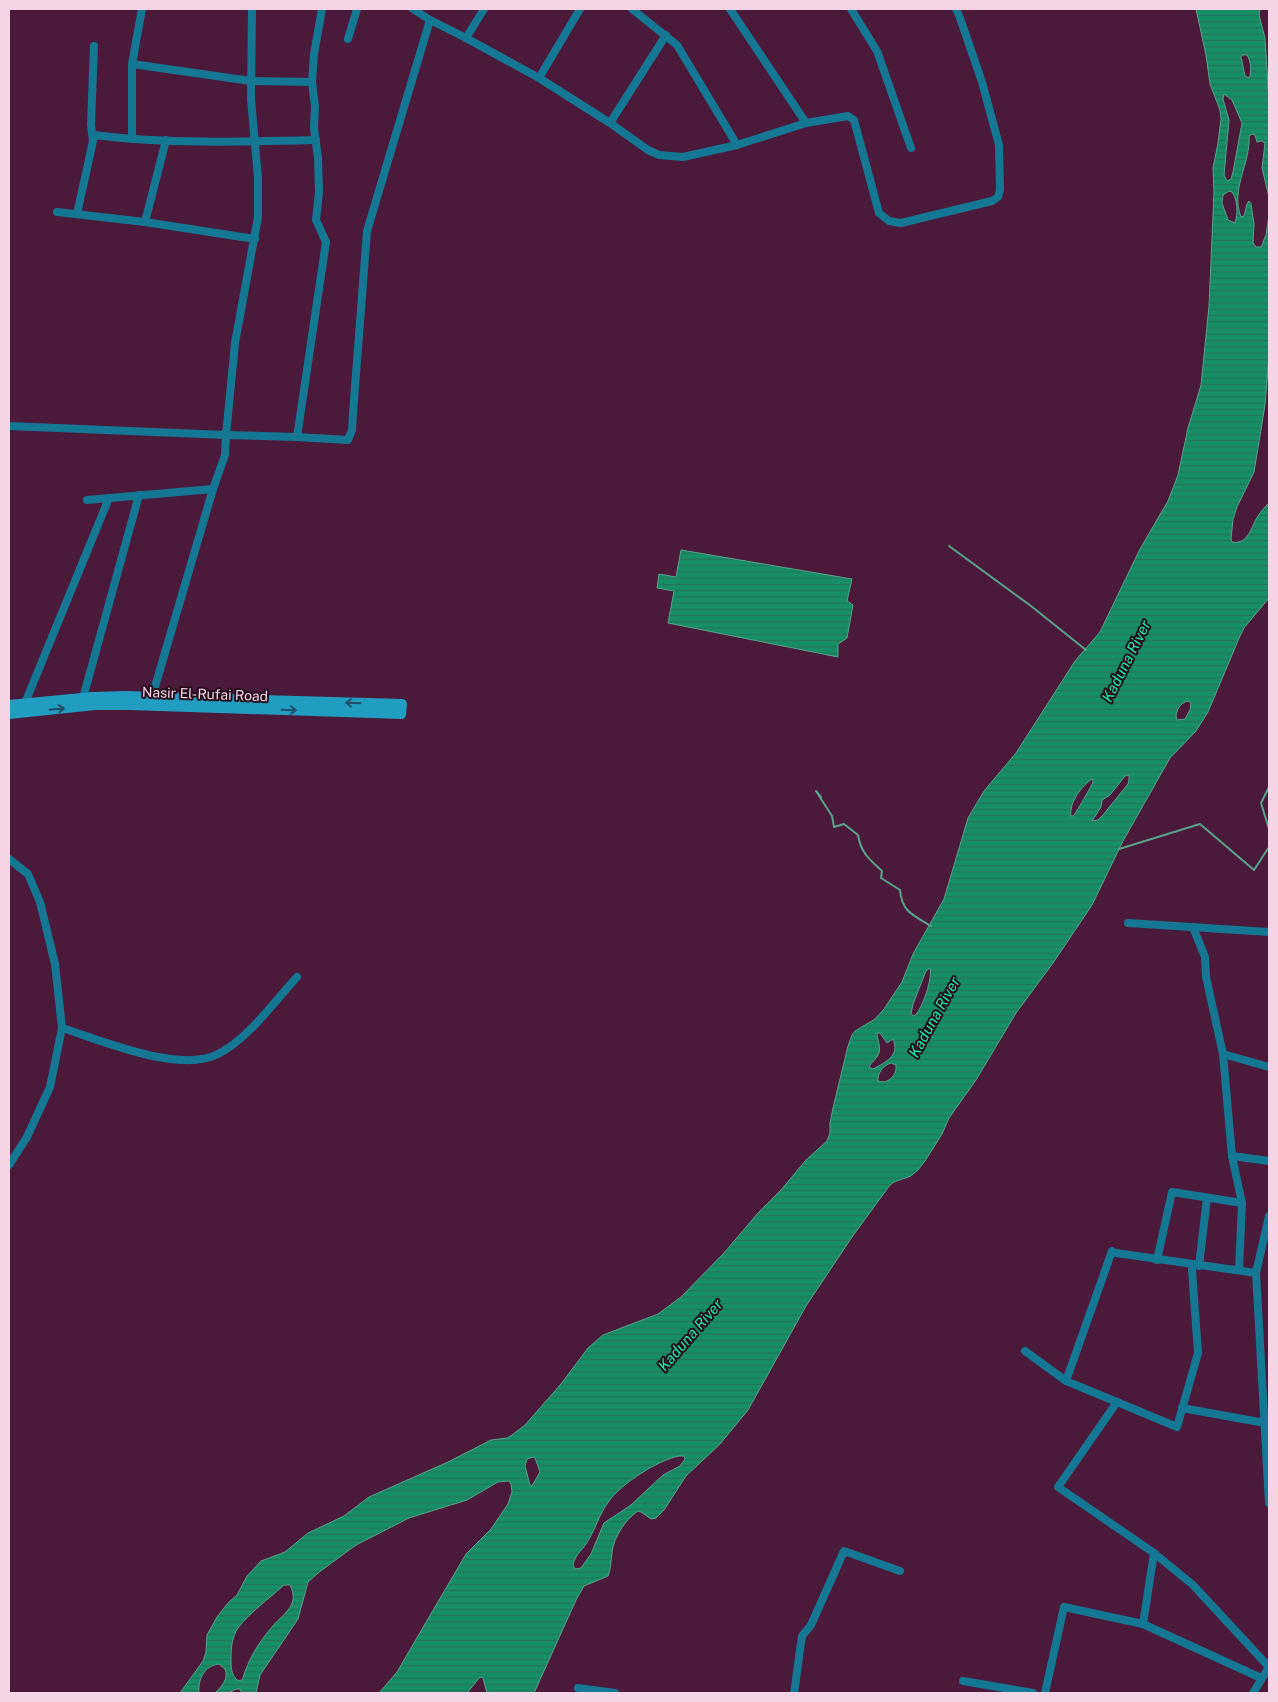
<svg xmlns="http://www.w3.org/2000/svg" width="1278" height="1702" font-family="'Public Sans',sans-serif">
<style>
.water{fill:url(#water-rules);stroke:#58a48c;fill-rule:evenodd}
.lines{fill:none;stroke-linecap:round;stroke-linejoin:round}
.stream{stroke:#58a48c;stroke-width:2}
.minor{stroke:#147794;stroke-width:8}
.secondary{stroke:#209dc1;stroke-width:10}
.oneway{stroke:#224e66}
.labels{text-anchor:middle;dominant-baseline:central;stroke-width:4;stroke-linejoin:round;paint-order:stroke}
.street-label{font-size:14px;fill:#f5d4e6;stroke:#240e1c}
.water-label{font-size:15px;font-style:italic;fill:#18efaa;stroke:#240e1c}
</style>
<defs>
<pattern id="water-rules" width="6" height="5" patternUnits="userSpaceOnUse" patternTransform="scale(1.25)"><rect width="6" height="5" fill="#158f65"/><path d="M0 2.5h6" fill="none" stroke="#28735a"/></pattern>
</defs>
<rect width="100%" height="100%" fill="#4b193a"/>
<!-- water -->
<g class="water">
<path d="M1196,9H1260L1259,15L1265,38L1269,102V197L1262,168L1265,143L1262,141L1257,142L1255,135L1252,134L1249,136C1251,163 1230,189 1241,217L1244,216L1247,204L1249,201L1251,204L1254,224L1253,243L1256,247H1261L1266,235L1269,215V356L1265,405L1254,472L1237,507L1233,519L1231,539L1232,542C1249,545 1251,526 1258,516C1261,511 1265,507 1269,503V598L1244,628L1240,636L1208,712L1196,731L1170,758L1123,841L1092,905L1053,963L1016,1013L976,1080L949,1118L942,1134L925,1161L918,1170L911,1176L894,1182L890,1185L852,1237L806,1306L748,1410L720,1444L686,1476L664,1510L656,1518L651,1519L641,1512L638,1511C625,1520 614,1537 612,1552C611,1561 611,1568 608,1576L584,1586L576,1600L534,1693H487L483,1678L480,1677L467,1693H379L397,1672L466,1554L491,1529L508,1504L512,1492L511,1484L509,1481L498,1482L467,1500L409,1518L356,1545L318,1573L308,1582L298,1619L260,1675L256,1693H242L240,1689H236L229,1693H215C222,1686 229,1679 225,1669L219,1664C204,1666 198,1679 199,1693H180L203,1661L206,1652L207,1635L217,1617L228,1603L237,1595L247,1576L261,1561L285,1552L308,1533L344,1516L369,1497L448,1462L491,1440L507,1438L512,1435L525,1425L561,1384L588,1348L603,1335L658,1314L681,1297L724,1253L758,1213L781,1190L806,1160L827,1141L830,1133V1123L833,1108L848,1046L852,1035L855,1031L875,1019L884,1009L902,982L913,954L944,899L968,818L984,791L1016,753L1075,661L1100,632L1140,549L1168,501L1178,475L1188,428L1201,385L1209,306L1214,193L1213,168L1218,143L1221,119L1220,110L1210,84L1206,55ZM1242,55H1247C1251,61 1252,72 1249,78L1245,76L1241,57ZM1224,94L1232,100L1242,123L1233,172L1231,179L1227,181L1224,175L1229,120L1223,99ZM1229,191L1232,192C1238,200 1238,214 1235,223L1228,220L1222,203L1223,195ZM1188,701L1191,703L1190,710L1185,719L1177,720L1176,716C1177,709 1180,703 1188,701ZM1129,775V780L1128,784L1103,815L1098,820L1092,821L1101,807L1102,800L1110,795L1125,776ZM1092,779C1092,780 1093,781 1093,782C1092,785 1075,815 1073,816H1071C1069,802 1082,786 1092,779ZM930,968C933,977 922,1011 914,1016L911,1014L913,1004L926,971ZM877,1033H880L887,1043L893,1039C900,1056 886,1062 873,1069L869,1067C871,1062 877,1059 879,1053C881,1046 877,1039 877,1033ZM891,1063L896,1065C897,1073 892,1080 884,1082L878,1081C877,1073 884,1065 891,1063ZM679,1456H684L685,1459L680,1466L663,1475L631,1505L604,1523L591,1554L581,1568L575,1569L573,1565C575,1554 584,1549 589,1539C596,1527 600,1513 609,1501C621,1484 658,1460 679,1456ZM533,1457L535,1458L540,1472L532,1486L530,1485L525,1466L527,1459ZM284,1585H290C292,1589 294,1595 293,1600C291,1611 278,1619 272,1627C259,1642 248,1660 243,1678L241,1681L237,1680C231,1674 231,1667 231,1658C231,1648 232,1637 238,1628C247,1615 272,1596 284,1585Z"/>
<polygon points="681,550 852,579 847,601 853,605 847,638 838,644 838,657 668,623 674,591 657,588 659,574 676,577"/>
</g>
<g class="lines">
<!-- stream -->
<g class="stream">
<polyline points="949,546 1031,606 1086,650"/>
<polyline points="1269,787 1261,803 1269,829"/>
<path d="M821,797L816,791L832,816L834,827L844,824L858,835C861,853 869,859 882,871L881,878L900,890C902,912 913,915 931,926"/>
<polyline points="1119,849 1200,824 1254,870 1269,847"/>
</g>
<!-- minor -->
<g class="minor">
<polyline points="413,9 430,20 466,38 539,78 610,123 648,150 659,155 683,157 737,145 806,123 848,116 854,120 879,213 889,221 901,223 992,201 998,197 1000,190 999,145 982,82 960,18 956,9"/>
<polyline points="632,9 677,45 737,145"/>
<polyline points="730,9 806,123"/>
<polyline points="851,9 877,51 911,148"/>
<polyline points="466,38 484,9"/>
<polyline points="348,39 357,9"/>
<polyline points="132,64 251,81 312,82"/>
<polyline points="539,78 580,9"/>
<polyline points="610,123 666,35"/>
<path d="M93,135C167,144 241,142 316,140"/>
<polyline points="132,139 132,64 142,9"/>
<polyline points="57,212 145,222 255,239"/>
<polyline points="77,214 93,141 91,125 94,46"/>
<polyline points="145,222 166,140"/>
<polyline points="9,426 226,435 235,343 258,217 258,178 251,99 252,9"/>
<polyline points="297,437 326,242 316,220 319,192 318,158 314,128 315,106 312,82 314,54 322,9"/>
<polyline points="87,500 213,489"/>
<polyline points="152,697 213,489 225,455 226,435 297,437 348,440 352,430 353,413 367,231 430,20"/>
<polyline points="83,698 139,495"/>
<polyline points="25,703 109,498"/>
<polyline points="9,859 28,874 40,902 55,964 62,1028 50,1087 27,1137 9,1165"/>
<polyline points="1128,923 1269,932"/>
<polyline points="1193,927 1205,957 1206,977 1223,1054 1232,1156 1242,1203 1239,1270"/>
<path d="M62,1028C101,1040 179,1074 218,1054C248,1039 274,1002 297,977"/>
<polyline points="1223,1054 1269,1067"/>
<polyline points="1232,1156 1269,1161"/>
<polyline points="1269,1216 1256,1273 1269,1503"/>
<polyline points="1116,1253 1256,1273"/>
<polyline points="1157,1260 1172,1192 1242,1203"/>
<polyline points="1199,1266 1207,1198"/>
<polyline points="1025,1351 1066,1381 1117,1402 1058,1487 1154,1553 1143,1624 1261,1678"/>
<polyline points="1066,1381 1112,1251"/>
<polyline points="1117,1402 1177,1427 1198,1353 1192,1270"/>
<polyline points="1182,1408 1265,1423"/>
<polyline points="1154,1553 1193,1585 1269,1667"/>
<polyline points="963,1681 1033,1693"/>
<polyline points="578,1688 615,1693"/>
<polyline points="794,1693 802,1636 811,1625 844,1551 900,1571"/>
<polyline points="1045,1693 1064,1607 1143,1624"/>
<polyline points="1253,1693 1269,1667 1269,1663"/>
</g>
<!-- secondary -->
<polyline class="secondary" points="9,705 92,697 125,696 402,704 401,714 130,705 95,705 9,714"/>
</g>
<!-- one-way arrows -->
<defs><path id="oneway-shaft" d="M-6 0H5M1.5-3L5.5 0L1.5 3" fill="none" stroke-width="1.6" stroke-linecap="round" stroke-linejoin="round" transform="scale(1.25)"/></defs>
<g class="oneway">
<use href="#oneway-shaft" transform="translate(353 703) rotate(-178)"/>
<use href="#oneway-shaft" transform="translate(57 709) rotate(-5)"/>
<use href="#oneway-shaft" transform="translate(289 710) rotate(2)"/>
</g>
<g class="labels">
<!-- street labels -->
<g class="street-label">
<text transform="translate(205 694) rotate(2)">Nasir El-Rufai Road</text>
</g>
<!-- water labels -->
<g class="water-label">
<text transform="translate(1126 661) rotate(-63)">Kaduna River</text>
<text transform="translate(934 1017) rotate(-61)">Kaduna River</text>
<text transform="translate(690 1335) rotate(-49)">Kaduna River</text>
</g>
</g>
<!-- border -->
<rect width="1278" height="1702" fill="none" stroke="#f5d4e6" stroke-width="20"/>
</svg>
